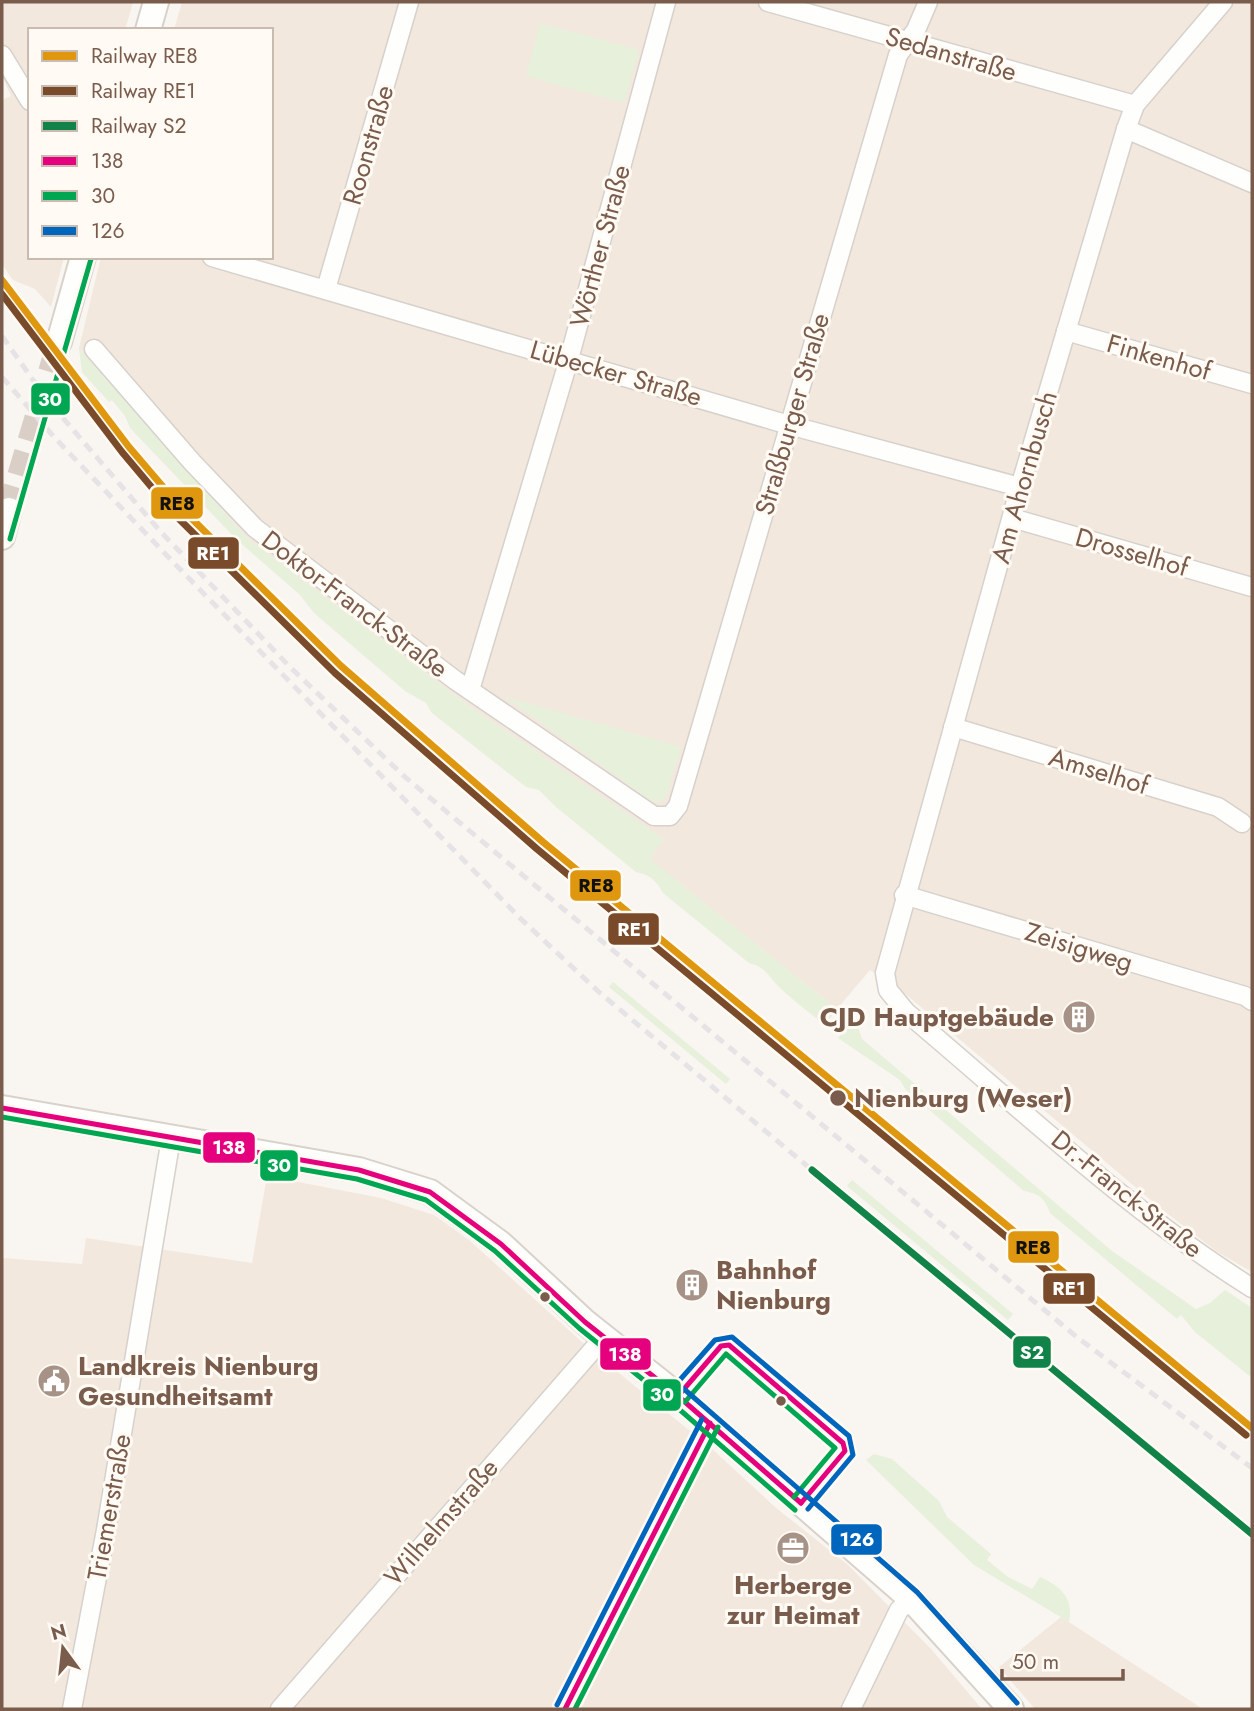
<svg xmlns="http://www.w3.org/2000/svg" width="1254" height="1711" font-family="Jost,sans-serif">
<style>
.residential{fill:#f2e8de}
.green{fill:#e7f0db}
.lines{fill:none;stroke-linecap:round;stroke-linejoin:round}
.secondary-tunnel{stroke:#d9cfc7;stroke-width:24;stroke-dasharray:24 12;stroke-linecap:butt}
.minor-casing{stroke:#d7d1cb;stroke-width:21}
.secondary-casing{stroke:#d9d2cb;stroke-width:28}
.minor{stroke:#fefefd;stroke-width:18}
.secondary{stroke:#fefefd;stroke-width:24}
.rail{stroke:#e6e3e7;stroke-width:5;stroke-dasharray:10 7;stroke-linecap:butt}
.bus-1-casing{stroke:#fffaf3;stroke-width:10}
.bus-2-casing{stroke:#fffaf3;stroke-width:10}
.bus-3-casing{stroke:#fffaf3;stroke-width:10}
.bus-1{stroke:#e5007d;stroke-width:5}
.bus-2{stroke:#00a651;stroke-width:5}
.bus-3{stroke:#0065bd;stroke-width:5}
.rail-1-casing{stroke:#fffaf3;stroke-width:12}
.rail-2-casing{stroke:#fffaf3;stroke-width:12}
.rail-3-casing{stroke:#fffaf3;stroke-width:12}
.rail-1{stroke:#de970f;stroke-width:7}
.rail-2{stroke:#7a4b2a;stroke-width:7}
.rail-3{stroke:#118349;stroke-width:7}
.stop-dot{fill:#7a5c4d;stroke:#fffaf3;stroke-width:2.5}
.labels{text-anchor:middle;dominant-baseline:central;stroke-width:6;stroke-linejoin:round;paint-order:stroke}
.street-label{font-size:26px;fill:#7a5c4d;stroke:#fffaf3}
.poi-label{font-size:26px;font-weight:bold;fill:#7a5c4d;stroke:#fffaf3;text-anchor:start}
.stop-label{font-size:26px;font-weight:bold;fill:#7a5c4d;stroke:#fffaf3;text-anchor:start}
.line-badge{stroke:#fffaf3;stroke-width:2.5}
.badge-label{font-size:19px;text-anchor:middle;font-weight:bold;fill:#fff}
.pale-badge-label{font-size:19px;text-anchor:middle;font-weight:bold;fill:#111}
</style>
<rect width="100%" height="100%" fill="#f9f5f0"/>
<!-- residential -->
<g class="residential">
<polygon points="2,2 133,2 125,30 30,30 30,257 64,257 51,307 35,289 13,280 2,264 2,100 11,96 2,76"/>
<polygon points="182,2 1252,2 1252,1272 1216,1251 1164,1211 909,997 870,970 837,1009 649,859 663,839 469,706 247,538 79,348 101,257 271,257 271,30 174,30"/>
<polygon points="267,1176 381,1198 434,1215 469,1240 592,1351 712,1449 775,1507 848,1565 931,1649 982,1709 2,1709 2,1258 82,1264 86,1238 252,1263"/>
<polygon points="1061,1617 1203,1709 1035,1709 999,1667"/>
</g>
<!-- green -->
<g class="green">
<polygon points="540,23 639,50 624,103 526,76"/>
<path d="M79,348L247,538L469,706L664,839L650,859L837,1009L825,1025C809,1012 792,1000 778,986C767,975 766,967 749,963L663,893C656,880 650,875 636,872L556,807L539,790L526,787L432,713L426,703L405,691L314,613L300,595L237,540L130,428L125,416L112,400L109,402L82,372Z"/>
<polygon points="503,696 681,747 666,797 660,802 652,801"/>
<polygon points="613,982 730,1079 726,1084 609,987"/>
<path d="M855,1018L862,1039L1112,1251L1196,1309L1210,1303L1225,1290L1252,1308V1378L1195,1332L1181,1315L1177,1319L1050,1213C1045,1198 1039,1194 1024,1191L906,1090L900,1080L838,1038Z"/>
<polygon points="852,1180 1013,1314 1008,1320 847,1186"/>
<path d="M874,1454L892,1459L939,1501L947,1517L991,1554L987,1560L1008,1577L1032,1589L1040,1577C1061,1586 1074,1599 1069,1622L974,1565L866,1460Z"/>
</g>
<g class="lines">
<!-- secondary-tunnel -->
<polyline class="secondary-tunnel" points="9,510 59,342"/>
<defs>
<g id="minor">
<polyline points="768,2 1135,105"/>
<path d="M1223,2L1135,105L1126,129L1020,487L885,973L888,990L906,1012C1018,1106 1127,1210 1252,1288"/>
<polyline points="2,55 30,101"/>
<polyline points="1126,129 1252,183"/>
<polyline points="212,257 789,425 1020,487"/>
<polyline points="326,289 409,2"/>
<polyline points="1066,331 1252,384"/>
<polyline points="94,349 192,462 255,528 455,680 654,816 670,816 678,806 898,55 916,30 928,2"/>
<polyline points="1012,518 1252,587"/>
<polyline points="470,690 569,359 666,2"/>
<polyline points="953,727 1218,807 1242,823"/>
<polyline points="904,895 1245,996 1252,1001"/>
<polyline points="72,1709 106,1530 171,1138"/>
<polyline points="280,1709 604,1337"/>
<polyline points="565,1709 710,1423"/>
<polyline points="851,1709 899,1610 911,1599"/>
</g>
<g id="secondary">
<polyline points="148,30 156,2"/>
<polyline points="59,342 83,257"/>
<polyline points="2,537 9,510"/>
<polyline points="2,1108 359,1170 430,1192 501,1244 585,1322 678,1396 911,1599 1011,1709"/>
</g>
</defs>
<!-- minor casing -->
<use href="#minor" class="minor-casing"/>
<!-- secondary casing -->
<use href="#secondary" class="secondary-casing"/>
<!-- minor -->
<use href="#minor" class="minor"/>
<!-- secondary -->
<use href="#secondary" class="secondary"/>
<!-- rail -->
<g class="rail">
<polyline points="2,336 45,397 160,531 290,667 405,777 1078,1338 1252,1468"/>
<polyline points="2,377 54,437 174,563 521,919 600,993 812,1170"/>
</g>
<defs>
<g id="bus-1">
<polyline points="2,1108 359,1170 430,1192 501,1244 585,1322 678,1396 801,1503"/>
<polyline points="678,1396 721,1346 729,1345 843,1443 845,1451 801,1503"/>
<polyline points="565,1709 710,1423"/>
</g>
<g id="bus-2">
<polyline points="10,539 91,259"/>
<polyline points="2,1117 357,1179 426,1200 495,1251 579,1328 672,1403 795,1510"/>
<polyline points="685,1402 726,1354 835,1448 794,1497"/>
<polyline points="575,1709 718,1427"/>
</g>
<g id="bus-3">
<polyline points="684,1389 917,1592 1017,1703"/>
<polyline points="671,1390 715,1340 732,1337 849,1436 853,1455 808,1509"/>
<polyline points="557,1705 702,1419"/>
</g>
</defs>
<!-- bus-1 casing -->
<use href="#bus-1" class="bus-1-casing"/>
<!-- bus-2 casing -->
<use href="#bus-2" class="bus-2-casing"/>
<!-- bus-3 casing -->
<use href="#bus-3" class="bus-3-casing"/>
<!-- bus-1 -->
<use href="#bus-1" class="bus-1"/>
<!-- bus-2 -->
<use href="#bus-2" class="bus-2"/>
<!-- bus-3 -->
<use href="#bus-3" class="bus-3"/>
<defs>
<polyline id="rail-1" points="2,280 129,447 182,509 341,666 543,842 1252,1428"/>
<polyline id="rail-2" points="2,294 122,452 175,515 335,673 537,849 1246,1435"/>
<polyline id="rail-3" points="812,1170 1252,1534"/>
</defs>
<!-- rail-1 casing -->
<use href="#rail-1" class="rail-1-casing"/>
<!-- rail-2 casing -->
<use href="#rail-2" class="rail-2-casing"/>
<!-- rail-3 casing -->
<use href="#rail-3" class="rail-3-casing"/>
<!-- rail-1 -->
<use href="#rail-1" class="rail-1"/>
<!-- rail-2 -->
<use href="#rail-2" class="rail-2"/>
<!-- rail-3 -->
<use href="#rail-3" class="rail-3"/>
</g>
<!-- icons -->
<defs>
<symbol id="building-disc" viewBox="-11 -11 22 22"><circle r="9.5" fill="#a69286" stroke="#fffaf3"/><path d="M-4-6H4V6H1V3H-1V6H-4ZM-2.5-4.3h1.7v1.8h-1.7ZM.8-4.3h1.7v1.8H.8ZM-2.5-1h1.7V.8h-1.7ZM.8-1h1.7V.8H.8Z" fill="#fff"/></symbol>
<symbol id="civic-disc" viewBox="-11 -11 22 22"><circle r="9.5" fill="#a69286" stroke="#fffaf3"/><path d="M-.6-6.5H3V-4.5H.6V-3L4-1V1h2V6H-6V1h2V-1L-.6-3ZM-1.2 2.5V6h2.4V2.5Z" fill="#fff"/></symbol>
<symbol id="office-disc" viewBox="-11 -11 22 22"><circle r="9.5" fill="#a69286" stroke="#fffaf3"/><path d="M-6-3h4V-5.5h4V-3h4V5H-6ZM-1-4.5V-3h2v-1.5ZM-6 0V1H6V0Z" fill="#fff"/></symbol>
</defs>
<g fill-rule="evenodd">
<use href="#building-disc" x="1060" y="998" width="38" height="38"/>
<use href="#building-disc" x="673" y="1266" width="38" height="38"/>
<use href="#civic-disc" x="35" y="1362" width="38" height="38"/>
<use href="#office-disc" x="774" y="1529" width="38" height="38"/>
</g>
<!-- markers -->
<g class="stop-dot">
<circle cx="838" cy="1098" r="9"/>
<circle cx="545" cy="1297" r="6"/>
<circle cx="781" cy="1401" r="6"/>
</g>
<g class="labels">
<!-- street labels -->
<g class="street-label">
<text transform="translate(951 54) rotate(16)">Sedanstraße</text>
<text transform="translate(368 145) rotate(-74)">Roonstraße</text>
<text transform="translate(600 246) rotate(-75)">Wörther Straße</text>
<text transform="translate(1159 357) rotate(16)">Finkenhof</text>
<text transform="translate(616 373) rotate(16)">Lübecker Straße</text>
<text transform="translate(792 414) rotate(-74)">Straßburger Straße</text>
<text transform="translate(1024 477) rotate(-74)">Am Ahornbusch</text>
<text transform="translate(1132 552) rotate(16)">Drosselhof</text>
<text transform="translate(355 604) rotate(37)">Doktor-Franck-Straße</text>
<text transform="translate(1099 771) rotate(17)">Amselhof</text>
<text transform="translate(1079 947) rotate(17)">Zeisigweg</text>
<text transform="translate(1127 1194) rotate(39)">Dr.-Franck-Straße</text>
<text transform="translate(109 1507) rotate(-80)">Triemerstraße</text>
<text transform="translate(441 1522) rotate(-49)">Wilhelmstraße</text>
</g>
<!-- poi labels -->
<g class="poi-label">
<text x="1054" y="1017" text-anchor="end">CJD Hauptgebäude</text>
<text x="716" y="1270">Bahnhof<tspan x="716" dy="30">Nienburg</tspan></text>
<text x="78" y="1366">Landkreis Nienburg<tspan x="78" dy="30">Gesundheitsamt</tspan></text>
<text x="793" y="1585" text-anchor="middle">Herberge<tspan x="793" dy="30">zur Heimat</tspan></text>
</g>
<!-- stop labels -->
<g class="stop-label">
<text x="854" y="1098">Nienburg (Weser)</text>
</g>
</g>
<g class="line-badge">
<rect x="30" y="382" width="41" height="34" rx="7" fill="#00a651"/>
<rect x="150" y="486" width="54" height="34" rx="7" fill="#de970f"/>
<rect x="187" y="536" width="53" height="34" rx="7" fill="#7a4b2a"/>
<rect x="569" y="869" width="53" height="33" rx="7" fill="#de970f"/>
<rect x="607" y="912" width="53" height="34" rx="7" fill="#7a4b2a"/>
<rect x="202" y="1131" width="54" height="33" rx="7" fill="#e5007d"/>
<rect x="259" y="1149" width="40" height="33" rx="7" fill="#00a651"/>
<rect x="1007" y="1230" width="53" height="34" rx="7" fill="#de970f"/>
<rect x="1042" y="1272" width="54" height="33" rx="7" fill="#7a4b2a"/>
<rect x="1012" y="1335" width="40" height="34" rx="7" fill="#118349"/>
<rect x="599" y="1337" width="53" height="34" rx="7" fill="#e5007d"/>
<rect x="642" y="1378" width="40" height="34" rx="7" fill="#00a651"/>
<rect x="830" y="1523" width="53" height="33" rx="7" fill="#0065bd"/>
</g>
<g class="badge-label">
<text x="50" y="406">30</text>
<text x="213" y="560">RE1</text>
<text x="634" y="936">RE1</text>
<text x="229" y="1154">138</text>
<text x="279" y="1172">30</text>
<text x="1069" y="1295">RE1</text>
<text x="1032" y="1359">S2</text>
<text x="625" y="1361">138</text>
<text x="662" y="1401">30</text>
<text x="857" y="1546">126</text>
</g>
<g class="pale-badge-label">
<text x="177" y="510">RE8</text>
<text x="596" y="892">RE8</text>
<text x="1033" y="1254">RE8</text>
</g>
<!-- border -->
<rect width="1254" height="1711" fill="none" stroke="#7a5c4d" stroke-width="7"/>
<!-- legend -->
<rect x="28" y="28" width="245" height="231" fill="#fffaf3" stroke="#cabbb1" stroke-width="2"/>
<rect x="42" y="51" width="35" height="10" fill="#de970f" stroke="#cabbb1" stroke-width="2"/>
<text x="91" y="63" font-size="21" fill="#7a5c4d">Railway RE8</text>
<rect x="42" y="86" width="35" height="10" fill="#7a4b2a" stroke="#cabbb1" stroke-width="2"/>
<text x="91" y="98" font-size="21" fill="#7a5c4d">Railway RE1</text>
<rect x="42" y="121" width="35" height="10" fill="#118349" stroke="#cabbb1" stroke-width="2"/>
<text x="91" y="133" font-size="21" fill="#7a5c4d">Railway S2</text>
<rect x="42" y="156" width="35" height="10" fill="#e5007d" stroke="#cabbb1" stroke-width="2"/>
<text x="91" y="168" font-size="21" fill="#7a5c4d">138</text>
<rect x="42" y="191" width="35" height="10" fill="#00a651" stroke="#cabbb1" stroke-width="2"/>
<text x="91" y="203" font-size="21" fill="#7a5c4d">30</text>
<rect x="42" y="226" width="35" height="10" fill="#0065bd" stroke="#cabbb1" stroke-width="2"/>
<text x="91" y="238" font-size="21" fill="#7a5c4d">126</text>
<!-- north arrow -->
<g transform="translate(63 1648) rotate(345)" stroke="#fffaf3" stroke-width="5" paint-order="stroke">
<path d="M0-5L12 26L0 18L-12 26Z" fill="#7a5c4d"/>
<text y="-10" font-size="19" font-weight="bold" text-anchor="middle" fill="#7a5c4d">N</text>
</g>
<!-- scale -->
<path d="M1002 1669v10h121v-10" fill="none" stroke="#7a5c4d" stroke-width="3.5"/>
<text x="1012" y="1669" font-size="21" fill="#7a5c4d" stroke="#fffaf3" stroke-width="5" paint-order="stroke">50 m</text>
</svg>
